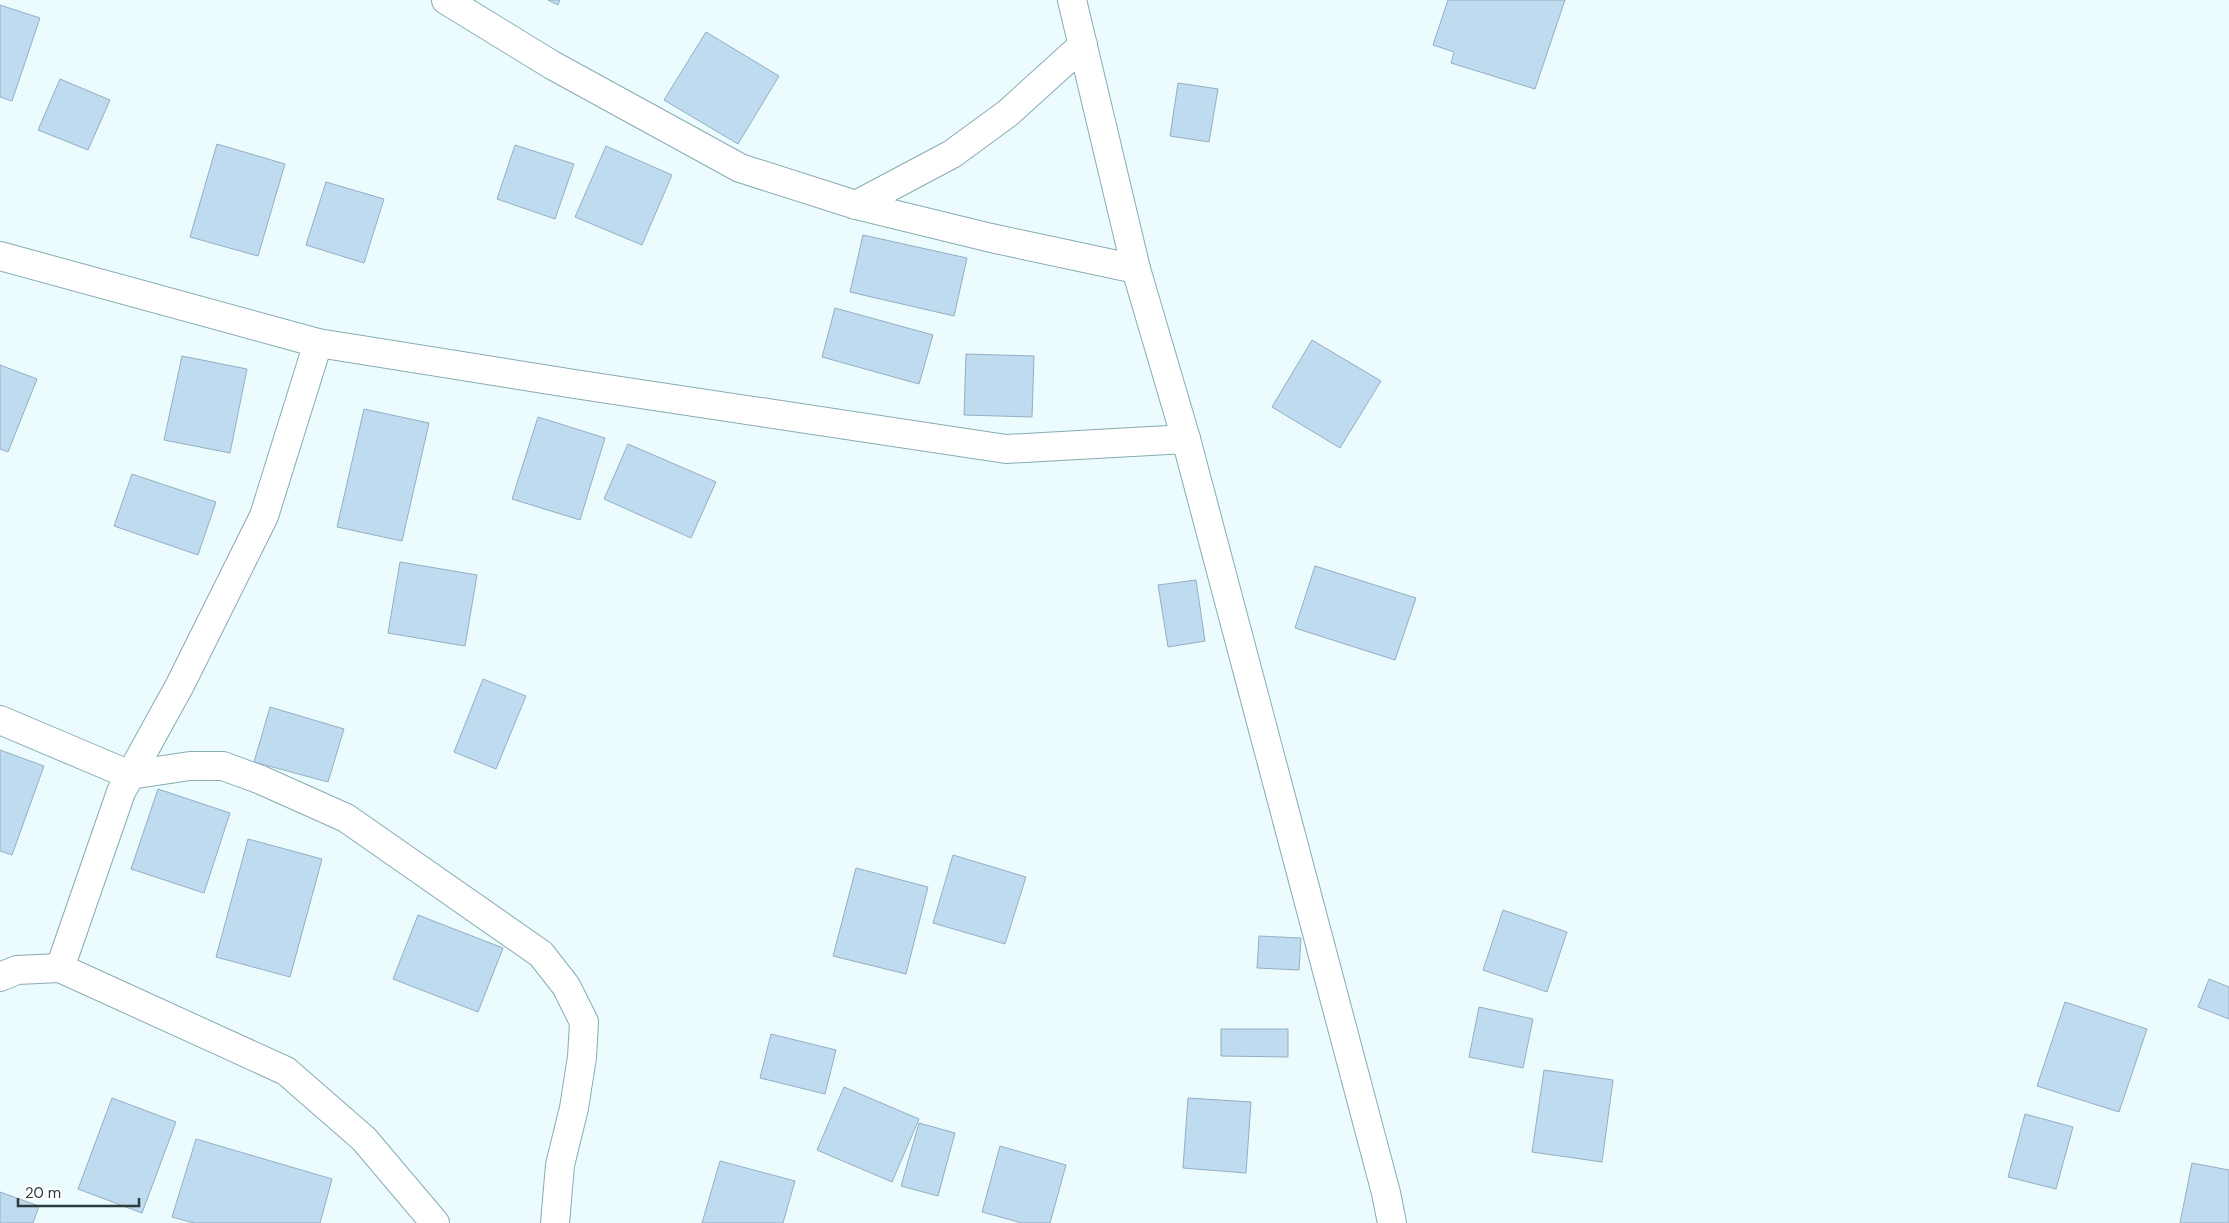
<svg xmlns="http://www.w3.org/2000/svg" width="2229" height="1223" font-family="'DM Sans',sans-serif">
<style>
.building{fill:#bfdbf0;stroke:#94afc3}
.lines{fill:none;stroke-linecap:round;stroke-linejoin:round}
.minor-casing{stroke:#87acb3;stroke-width:30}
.minor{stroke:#fff;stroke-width:28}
</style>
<rect width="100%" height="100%" fill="#ecfbfe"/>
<!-- building -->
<g class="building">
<polygon points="548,0 560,0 558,5"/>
<polygon points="1448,0 1565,0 1535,89 1451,63 1454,52 1433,45"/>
<polygon points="0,5 40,18 12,101 0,97"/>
<polygon points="706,32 779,76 738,144 664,100"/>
<polygon points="60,79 110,100 88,150 38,130"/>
<polygon points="1178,83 1218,89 1209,142 1170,136"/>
<polygon points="217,144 285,164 258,256 190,237"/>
<polygon points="515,145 574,164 555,219 497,199"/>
<polygon points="606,146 672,175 642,245 575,217"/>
<polygon points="326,182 384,199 364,263 306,245"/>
<polygon points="863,235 967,258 954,316 850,292"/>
<polygon points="835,308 933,335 919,384 822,357"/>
<polygon points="1312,340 1381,381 1340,448 1272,407"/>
<polygon points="966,354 1034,356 1032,417 964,415"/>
<polygon points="182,356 247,369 230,453 164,440"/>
<polygon points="0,365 37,379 8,452 0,449"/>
<polygon points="364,409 429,423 402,541 337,527"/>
<polygon points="538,417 605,438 580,520 512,499"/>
<polygon points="628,444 716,482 691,538 604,499"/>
<polygon points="132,474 216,502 198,555 114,526"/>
<polygon points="400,562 477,575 465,646 388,633"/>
<polygon points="1315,566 1416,598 1395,660 1295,628"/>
<polygon points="1196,580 1205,641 1168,647 1158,585"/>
<polygon points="483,679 526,696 496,769 454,752"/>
<polygon points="270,707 344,729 328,782 254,762"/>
<polygon points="0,750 44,766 12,855 0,851"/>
<polygon points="158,789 230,813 204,893 131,869"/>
<polygon points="248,839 322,859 290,977 216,957"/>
<polygon points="953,855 1026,877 1005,944 933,923"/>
<polygon points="856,868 928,887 906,974 833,956"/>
<polygon points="1503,910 1567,932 1547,992 1483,970"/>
<polygon points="418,915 503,948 478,1012 393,979"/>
<polygon points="1259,936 1301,938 1299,970 1257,968"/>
<polygon points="2209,979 2229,987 2229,1019 2198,1007"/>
<polygon points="2065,1002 2147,1029 2119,1112 2037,1086"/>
<polygon points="1479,1007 1533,1019 1523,1068 1469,1057"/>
<polygon points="1221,1029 1288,1029 1288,1057 1221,1056"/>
<polygon points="771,1034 836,1050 825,1094 760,1078"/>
<polygon points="1544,1070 1613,1080 1602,1162 1532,1152"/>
<polygon points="844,1087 919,1119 892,1182 817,1150"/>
<polygon points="112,1098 176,1122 142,1213 78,1189"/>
<polygon points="1188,1098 1251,1102 1246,1173 1183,1168"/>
<polygon points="2025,1114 2073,1127 2056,1189 2008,1177"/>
<polygon points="919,1123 955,1133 938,1196 901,1186"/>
<polygon points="196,1139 332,1179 320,1223 194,1223 172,1217"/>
<polygon points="1000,1146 1066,1165 1050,1223 1022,1223 982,1212"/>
<polygon points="720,1161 795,1181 783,1223 702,1223"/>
<polygon points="2192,1163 2229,1170 2229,1223 2180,1223"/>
<polygon points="0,1192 39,1206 33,1223 0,1223"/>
</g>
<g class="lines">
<defs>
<g id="minor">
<polyline points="446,0 552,65 740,168 856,205 991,238 1136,269"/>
<polyline points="1072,0 1136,269 1186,439 1386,1193 1392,1223"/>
<polyline points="856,205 952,154 1008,113 1083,45"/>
<polyline points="0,256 318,343 581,385 1006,449 1186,439"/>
<polyline points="318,343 264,516 180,685 121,792 60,968 286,1071 364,1139 435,1223"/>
<polyline points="0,720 130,775 190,766 223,766 261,780 346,818 541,954 566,986 584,1022 582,1057 574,1108 560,1165 555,1223"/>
<polyline points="0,977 17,970 60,968"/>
</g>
</defs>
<!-- minor casing -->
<use href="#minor" class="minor-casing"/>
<!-- minor -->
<use href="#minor" class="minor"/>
</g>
<!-- scale -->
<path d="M18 1198v8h121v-8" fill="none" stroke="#2b3b3e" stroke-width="2.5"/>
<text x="25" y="1198" font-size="15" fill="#2b3b3e" stroke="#ffffff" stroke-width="4" paint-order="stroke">20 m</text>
</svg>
